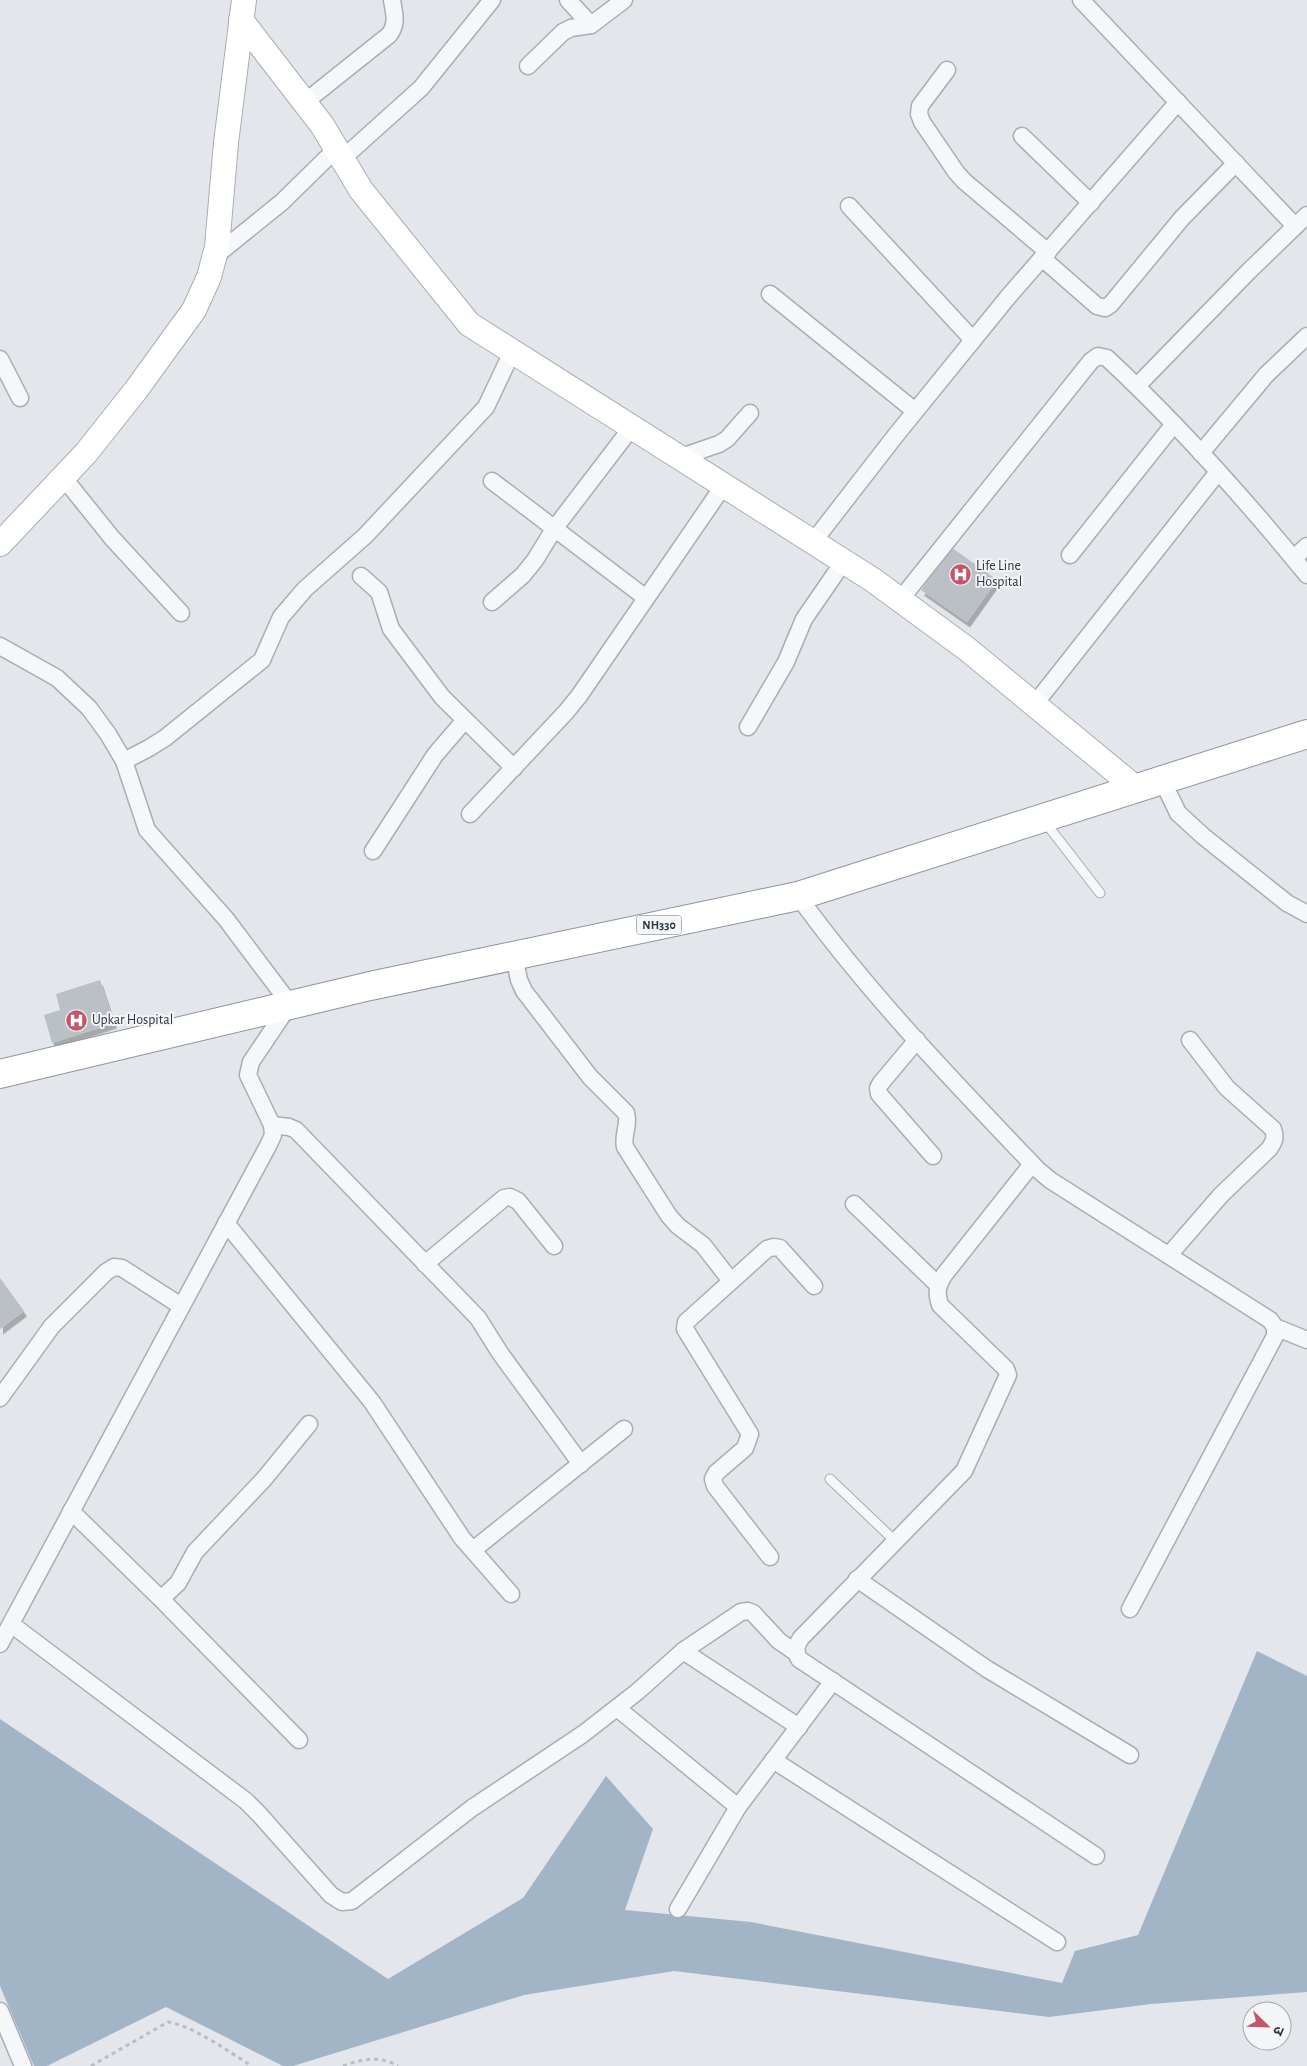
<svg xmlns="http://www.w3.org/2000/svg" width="1307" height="2066" font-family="'Alegreya Sans','Noto Sans Devanagari',sans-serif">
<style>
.water{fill:#a2b5c6}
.building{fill:#bbc0c6;filter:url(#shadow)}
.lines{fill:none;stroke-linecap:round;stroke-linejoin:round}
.lane-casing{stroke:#a9adb4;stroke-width:11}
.street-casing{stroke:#a9adb4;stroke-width:19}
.secondary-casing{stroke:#a9adb4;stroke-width:26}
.highway-casing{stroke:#8c949f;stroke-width:30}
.path{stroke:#babdc2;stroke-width:3;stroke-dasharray:4 4;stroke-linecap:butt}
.lane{stroke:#f6f7f9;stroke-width:9}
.street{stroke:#f6f7f9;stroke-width:16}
.secondary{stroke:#fff;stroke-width:24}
.highway{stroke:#fff;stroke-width:28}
.labels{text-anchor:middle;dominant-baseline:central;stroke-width:4;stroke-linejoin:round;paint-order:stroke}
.shield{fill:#f3f5f7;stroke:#686f78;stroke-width:1}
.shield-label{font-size:12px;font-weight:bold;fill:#2d3541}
.poi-label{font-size:14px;fill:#2d3541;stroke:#f3f5f7;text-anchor:start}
</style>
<defs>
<filter id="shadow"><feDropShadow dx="3" dy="5.5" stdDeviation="0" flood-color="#0004"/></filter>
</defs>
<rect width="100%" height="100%" fill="#e3e6ea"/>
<!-- water -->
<polygon class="water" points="1257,1651 1307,1676 1307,1992 1151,2004 1049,2017 674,1971 524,1995 293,2066 283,2066 166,2007 47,2066 34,2066 0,1986 0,1719 388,1979 523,1898 606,1776 653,1829 625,1910 751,1922 1062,1983 1075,1951 1138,1935"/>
<!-- building -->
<g class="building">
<polygon points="951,547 997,580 967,622 921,590"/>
<polygon points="100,980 114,1023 52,1043 44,1015 60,1010 56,994"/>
<polygon points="0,1278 24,1311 0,1329"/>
</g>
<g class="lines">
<defs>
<g id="lane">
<polyline points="1045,822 1100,893"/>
<polyline points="830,1479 895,1541"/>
</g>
<g id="street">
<polyline points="568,0 591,25"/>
<polyline points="1081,0 1295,226"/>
<polyline points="528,66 563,32 571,28 591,25 624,0"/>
<polyline points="947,70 920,106 919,114 922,122 956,172 964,181 1048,252"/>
<path d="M305,102L389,35C398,24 394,13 392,0"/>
<polyline points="1022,136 1091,203"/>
<polyline points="342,159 421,88 492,0"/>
<polyline points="849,206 973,340"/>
<polyline points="214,257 282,202 336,149"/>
<polyline points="1042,258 1097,306 1105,308 1111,304 1182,218 1236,163"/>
<polyline points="770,294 915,411"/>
<polyline points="0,359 20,398"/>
<polyline points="1137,386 1248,272 1307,215"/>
<polyline points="1201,453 1266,375 1307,336"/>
<polyline points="681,457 719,444 727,439 750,413"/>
<polyline points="63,477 112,538 181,613"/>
<polyline points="492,481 646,598"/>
<polyline points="813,542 896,435 1008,297 1178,102"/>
<polyline points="1070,555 1174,424"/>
<polyline points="1294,558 1307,546"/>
<polyline points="361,576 379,592 391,629 442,697 514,768"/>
<path d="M900,600L1091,361L1098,356L1107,358C1179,425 1245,499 1307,575"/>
<polyline points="492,602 523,575 535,560 554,529 632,427"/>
<polyline points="0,646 57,678 89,708 108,734 124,761 147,830 226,919 290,1004 251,1062 248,1075 272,1125 273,1135 269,1144 0,1644"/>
<polyline points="1034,705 1218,472"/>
<polyline points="748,727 786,662 804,619 844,561"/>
<polyline points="124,761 149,748 165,738 262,660 281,617 305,589 365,536 486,407 512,352"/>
<polyline points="1162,780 1178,813 1203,836 1287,903 1307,914"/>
<polyline points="470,814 566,712 579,696 724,485"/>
<polyline points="373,851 435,755 465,720"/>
<path d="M798,896C869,994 954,1082 1037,1169L1050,1180L1270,1320L1275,1327V1336L1130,1609"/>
<path d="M514,956L519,980L524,991L590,1077L626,1113C630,1125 622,1135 625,1147L669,1216L678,1226L703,1245L731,1281"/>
<polyline points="917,1040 881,1083 878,1088 879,1094 933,1156"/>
<polyline points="272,1125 289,1127 296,1130 478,1318 500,1353 581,1464"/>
<path d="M1032,1164L944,1275C937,1287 936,1292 940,1305L1006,1369L1008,1375L964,1471L801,1638C796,1646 795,1650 799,1659L1096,1856"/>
<polyline points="854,1204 938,1285"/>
<polyline points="226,1223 372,1402 462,1538 511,1594"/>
<path d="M1169,1255L1221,1195L1269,1149C1274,1142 1276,1138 1273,1129L1227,1088L1190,1040"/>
<polyline points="425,1264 504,1198 510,1197 518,1201 554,1246"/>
<polyline points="1275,1327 1307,1340"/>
<polyline points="0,1398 52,1326 106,1272 114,1267 122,1268 181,1306"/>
<polyline points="71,1511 161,1599 299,1740"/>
<polyline points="473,1550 624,1429"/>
<polyline points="770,1557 715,1486 713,1479 716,1473 745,1448 750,1434 685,1329 686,1322 767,1249 774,1247 780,1248 814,1286"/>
<polyline points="857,1579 987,1669 1130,1755"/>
<polyline points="161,1599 178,1583 195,1552 264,1479 309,1424"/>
<polyline points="11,1624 246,1801 259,1814 331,1895 342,1902 352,1901 472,1808 583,1734 637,1692 683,1651 741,1612 748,1611 753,1613 779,1641 795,1652"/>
<polyline points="683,1651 799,1727"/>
<polyline points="617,1708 738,1807"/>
<polyline points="773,1760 1057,1942"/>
<polyline points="678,1909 738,1807 833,1681"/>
<polyline points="0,2011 23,2066"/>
</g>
<g id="secondary">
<polyline points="241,20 322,125 361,190 469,324 873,580 967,649 1137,789"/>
<polyline points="0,544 86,453 136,390 194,310 209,277 217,247 226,143 244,0"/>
</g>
<polyline id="highway" points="0,1074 370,986 798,896 1307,734"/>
</defs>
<!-- lane casing -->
<use href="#lane" class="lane-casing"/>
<!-- street casing -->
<use href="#street" class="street-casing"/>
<!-- secondary casing -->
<use href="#secondary" class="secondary-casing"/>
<!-- highway casing -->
<use href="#highway" class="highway-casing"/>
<!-- path -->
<g class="path">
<path d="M91,2066L168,2022C196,2027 227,2051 252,2066"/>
<path d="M343,2066C362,2059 380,2055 398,2066"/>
</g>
<!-- lane -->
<use href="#lane" class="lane"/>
<!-- street -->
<use href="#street" class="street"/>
<!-- secondary -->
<use href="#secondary" class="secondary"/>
<!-- highway -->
<use href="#highway" class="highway"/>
</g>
<!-- icons -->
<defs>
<symbol id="hospital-disc" viewBox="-11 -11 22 22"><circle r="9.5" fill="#c2566a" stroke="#f3f5f7"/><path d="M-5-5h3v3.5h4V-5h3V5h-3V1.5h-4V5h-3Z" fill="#fff"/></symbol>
</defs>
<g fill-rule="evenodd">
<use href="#hospital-disc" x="948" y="562" width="25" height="25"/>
<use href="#hospital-disc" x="64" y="1008" width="25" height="25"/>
</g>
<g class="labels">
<!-- shield labels -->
<rect class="shield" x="636.5" y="915.5" width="45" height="19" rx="4"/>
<g class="shield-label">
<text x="659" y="925">NH330</text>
</g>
<!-- poi labels -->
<g class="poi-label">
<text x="976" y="566">Life Line<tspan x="976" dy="16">Hospital</tspan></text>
<text x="92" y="1020">Upkar Hospital</text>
</g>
</g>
<!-- north arrow -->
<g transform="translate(1267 2026) rotate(113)"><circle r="24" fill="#f3f5f7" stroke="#a4a8ae"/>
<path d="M0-4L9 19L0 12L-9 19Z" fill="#c2566a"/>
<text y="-8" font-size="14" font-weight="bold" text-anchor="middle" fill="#2d3541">उ</text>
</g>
</svg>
